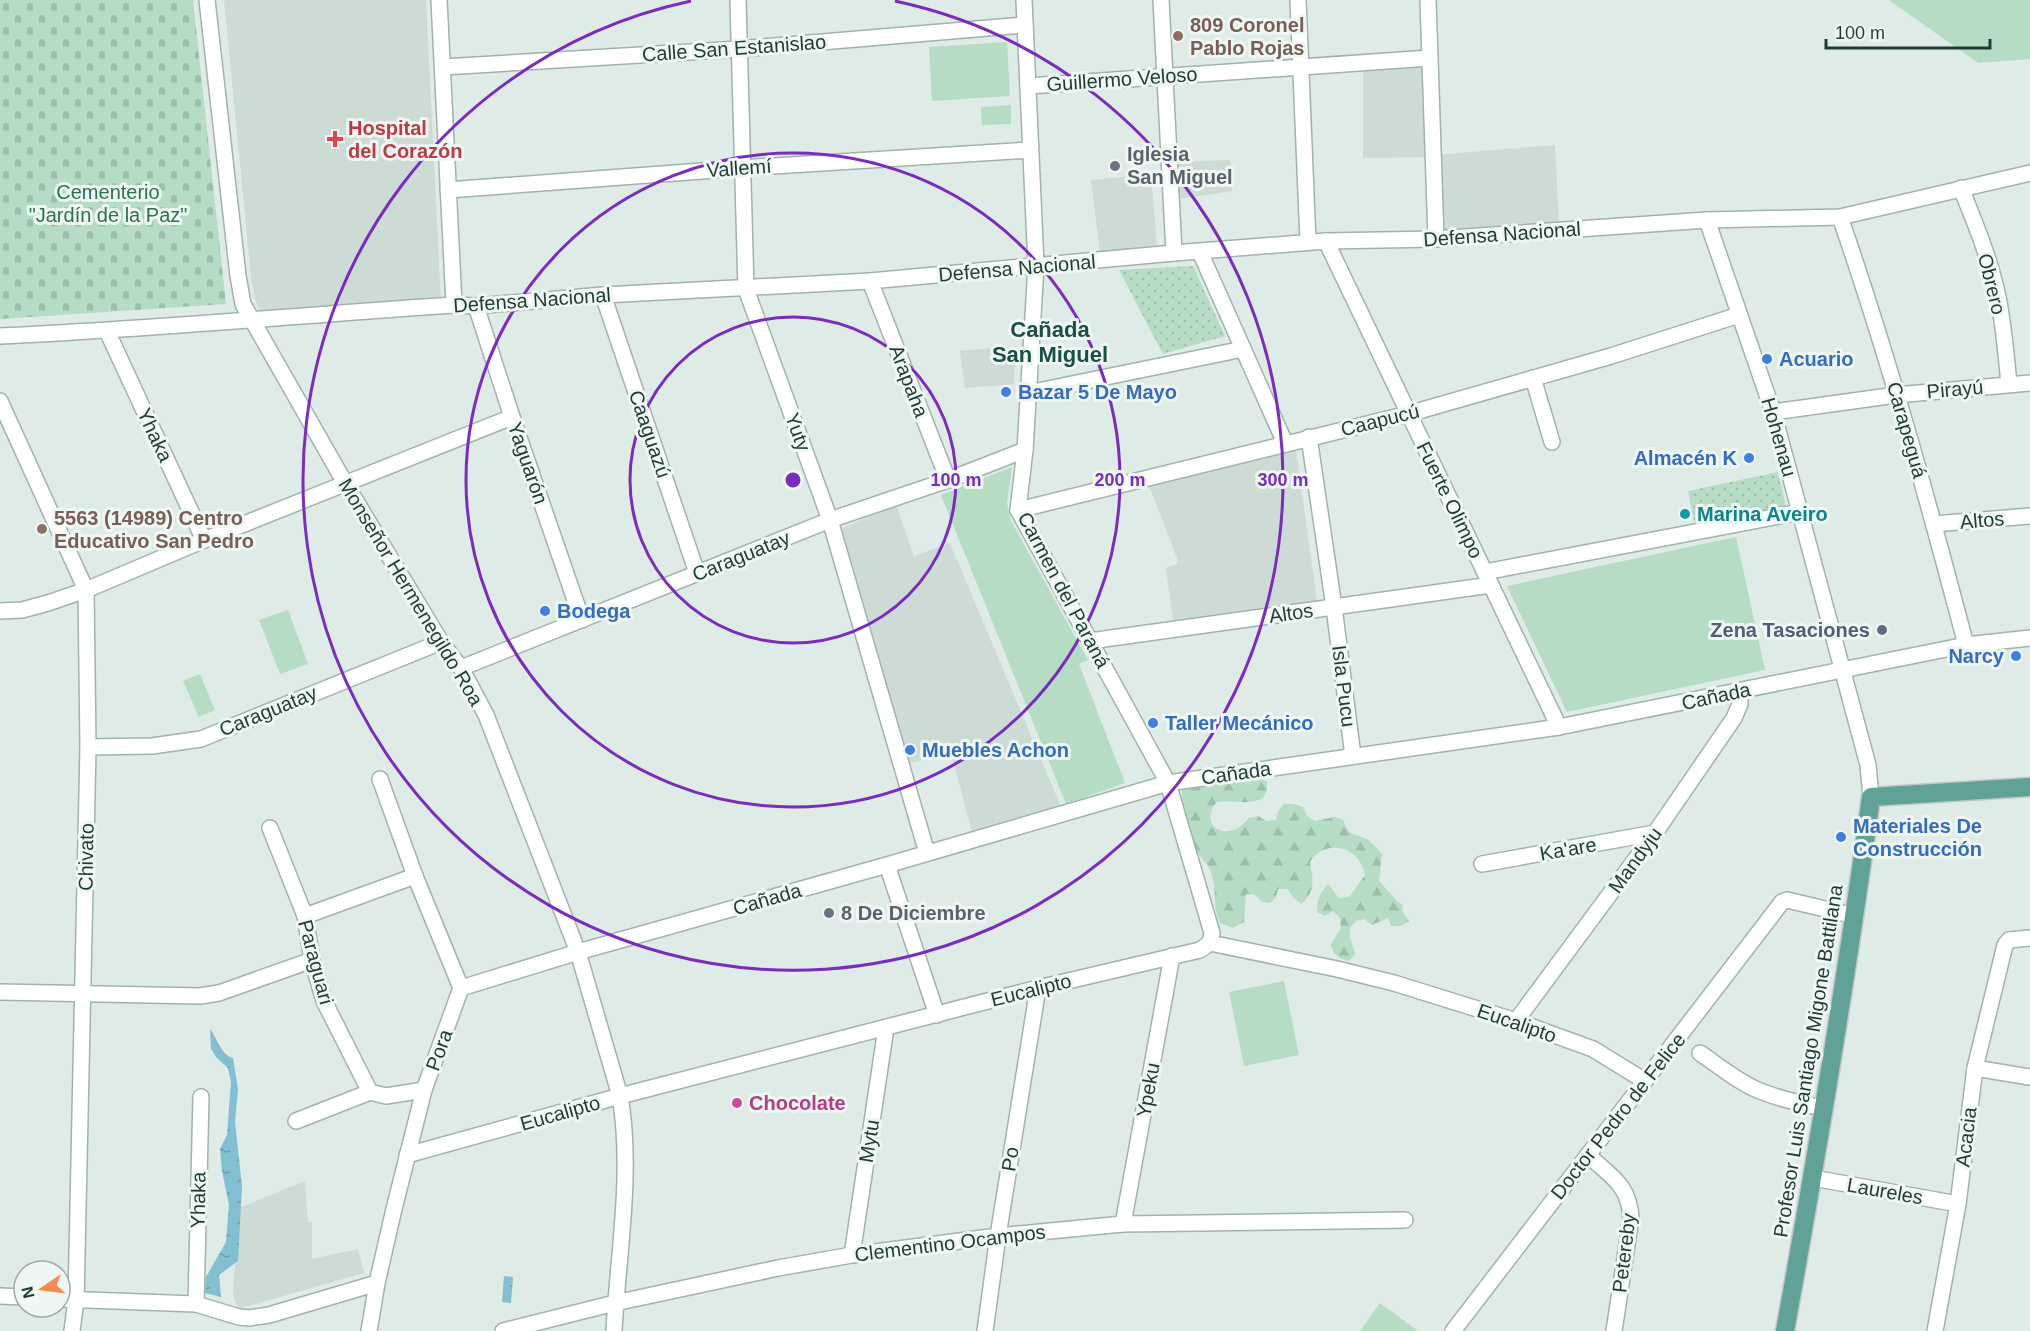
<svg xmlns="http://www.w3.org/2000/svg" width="2030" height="1331" font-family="Arial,sans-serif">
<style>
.built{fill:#cddbd5}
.grass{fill:url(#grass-dots)}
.forest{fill:url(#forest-firs)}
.cemetery{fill:url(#cemetery-stones)}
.park{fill:#b6ddc4}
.water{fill:url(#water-ripples)}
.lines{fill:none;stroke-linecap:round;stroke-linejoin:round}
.minor-casing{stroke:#a1b3ae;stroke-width:18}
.major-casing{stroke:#c0c8c7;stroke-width:21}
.minor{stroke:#fff;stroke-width:15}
.major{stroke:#61a298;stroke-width:18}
.ring{fill:none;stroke:#7b2cbf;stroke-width:3}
.education-dot{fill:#8d6e63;stroke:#eff7f4;stroke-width:2}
.health-dot{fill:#e0444e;stroke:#eff7f4;stroke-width:2}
.worship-dot{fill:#6b7280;stroke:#eff7f4;stroke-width:2}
.shop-dot{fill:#3f7fe0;stroke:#eff7f4;stroke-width:2}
.culture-dot{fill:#0f9aa8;stroke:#eff7f4;stroke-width:2}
.service-dot{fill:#5c6f8a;stroke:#eff7f4;stroke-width:2}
.hotel-dot{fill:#d1479c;stroke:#eff7f4;stroke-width:2}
.labels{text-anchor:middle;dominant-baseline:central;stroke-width:6;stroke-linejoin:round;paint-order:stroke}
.education-label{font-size:20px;font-weight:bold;fill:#785e54;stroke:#eff7f4;text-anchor:start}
.street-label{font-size:20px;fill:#1f3b36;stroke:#eff7f4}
.health-label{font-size:20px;font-weight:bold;fill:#be3a42;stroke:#eff7f4;text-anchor:start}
.worship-label{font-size:20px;font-weight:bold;fill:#5b616d;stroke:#eff7f4;text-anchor:start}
.park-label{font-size:20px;fill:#28734c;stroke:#eff7f4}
.shop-label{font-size:20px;font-weight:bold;fill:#366cbe;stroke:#eff7f4;text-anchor:start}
.culture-label{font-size:20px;font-weight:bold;fill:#0d838f;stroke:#eff7f4;text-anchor:start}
.service-label{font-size:20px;font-weight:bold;fill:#4e5e75;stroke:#eff7f4;text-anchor:end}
.hotel-label{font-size:20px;font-weight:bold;fill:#b23c85;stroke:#eff7f4;text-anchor:start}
.quarter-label{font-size:22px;font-weight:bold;fill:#1a4e46;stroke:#eff7f4}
.centre{fill:#7b2cbf;stroke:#eff7f4;stroke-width:3}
.ring-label{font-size:18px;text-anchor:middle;font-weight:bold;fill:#7b2cbf;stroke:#eff7f4;stroke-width:6;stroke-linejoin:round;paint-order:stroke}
</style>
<defs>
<pattern id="grass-dots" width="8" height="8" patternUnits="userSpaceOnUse" patternTransform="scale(1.5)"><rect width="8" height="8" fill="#b6ddc4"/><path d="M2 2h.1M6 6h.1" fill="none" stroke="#9cbfa9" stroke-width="1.8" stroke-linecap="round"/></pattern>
<pattern id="forest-firs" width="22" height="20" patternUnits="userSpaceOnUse" patternTransform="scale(1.5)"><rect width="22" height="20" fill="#b6ddc4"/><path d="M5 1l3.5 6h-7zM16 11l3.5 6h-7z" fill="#9cbfa9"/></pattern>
<pattern id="cemetery-stones" width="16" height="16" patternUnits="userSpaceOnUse" patternTransform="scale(1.5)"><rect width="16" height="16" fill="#b6ddc4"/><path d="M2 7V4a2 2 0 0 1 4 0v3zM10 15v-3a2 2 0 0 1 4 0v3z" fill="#9cbfa9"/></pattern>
<pattern id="water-ripples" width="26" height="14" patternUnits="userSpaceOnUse" patternTransform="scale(1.5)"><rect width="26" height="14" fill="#83bfd3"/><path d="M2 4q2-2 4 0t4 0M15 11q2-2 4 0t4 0" fill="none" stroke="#6b9cac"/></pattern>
</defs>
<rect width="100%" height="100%" fill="#deebe6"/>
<!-- built -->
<g class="built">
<polygon points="224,0 426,0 441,303 262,314 255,299 251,277"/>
<polygon points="1424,63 1430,157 1363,158 1363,66"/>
<polygon points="1555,145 1559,227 1441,234 1435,155"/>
<polygon points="1230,160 1232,191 1171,200 1169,162"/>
<polygon points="1151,174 1157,246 1100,253 1091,180"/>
<polygon points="1003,347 1016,348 1014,384 965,388 960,351"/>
<polygon points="1285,450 1296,451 1317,601 1173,620 1166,568 1177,564 1177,558 1148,483"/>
<polygon points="896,505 914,556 950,543 1061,807 972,832 951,753 907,764 841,533 843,528"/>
<polygon points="305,1181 308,1222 312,1222 312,1259 358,1249 364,1273 238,1309 233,1294 239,1208"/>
</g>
<!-- grass -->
<g class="grass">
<polygon points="1193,266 1225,336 1163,354 1119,270"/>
<polygon points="1778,472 1787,512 1696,531 1688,491"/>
</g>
<!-- forest -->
<path class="forest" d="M1259,777L1267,782V790L1263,798C1247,806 1234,800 1217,802C1197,824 1227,846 1249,818L1258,816L1266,821L1276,820L1278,811L1284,804H1293L1303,807L1307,816L1315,821L1334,817L1343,820C1349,838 1354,832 1368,840C1373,843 1378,850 1382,854L1379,881L1398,902L1403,905L1402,911L1409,921L1401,926H1391L1388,918L1372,925L1364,919L1356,921L1350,928V937L1355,954L1349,961C1338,958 1333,955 1331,944L1341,928L1340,918L1333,911L1325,916L1317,912C1317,899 1320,893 1328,884L1339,898L1349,897L1365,875C1361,847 1325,837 1310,862C1313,879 1316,892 1301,904L1294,898L1287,889H1278L1276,897L1270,903L1262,902L1255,895L1246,894L1244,922L1233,928L1220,923C1212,907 1217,889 1211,872C1207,861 1197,855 1192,845C1187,832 1179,798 1183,785Z"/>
<!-- cemetery -->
<polygon class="cemetery" points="0,0 193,0 226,304 0,319"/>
<!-- park -->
<g class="park">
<polygon points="1889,0 2030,0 2030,59 1978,63"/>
<polygon points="1007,42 1010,96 932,101 929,47"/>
<polygon points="1011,105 1011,124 982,125 981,107"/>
<polygon points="1012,467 1007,503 1011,521 1088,660 1079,664 1125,783 1066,804 941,495"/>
<polygon points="1736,537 1765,670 1567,712 1507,586"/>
<polygon points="288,610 308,664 280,674 259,620"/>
<polygon points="200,674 215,710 199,717 183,681"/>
<polygon points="1284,981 1299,1055 1244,1066 1229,992"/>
<polygon points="1380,1303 1418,1331 1360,1331"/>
</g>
<!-- water -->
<g class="water">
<path d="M210,1029C218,1039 220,1054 233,1058L238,1089L235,1122L242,1186L238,1261L219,1275L221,1297L205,1293L206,1277L226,1242L229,1205L222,1171L220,1149L227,1135L231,1082L228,1068L216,1057L211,1049Z"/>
<polygon points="504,1276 513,1277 511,1303 502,1302"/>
</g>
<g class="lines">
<defs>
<g id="minor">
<path d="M207,0L238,276L243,304L345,483L441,642L461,668L486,715L578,952L620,1096C633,1173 618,1253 614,1331"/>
<polyline points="439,0 454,305"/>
<polyline points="738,0 746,289 830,520 927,853"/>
<polyline points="1024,0 1036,266 1025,450 1018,510 1168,783 1212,933 1210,943"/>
<polyline points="1161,0 1174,253"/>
<polyline points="1298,0 1308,242"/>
<polyline points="1428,0 1436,239"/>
<polyline points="443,67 739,49 1025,25"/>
<polyline points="1028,86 1430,58"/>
<path d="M1961,188C1975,223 1990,259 1998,297C2004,326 2006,355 2009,384"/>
<polyline points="448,190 742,168 1030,150"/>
<path d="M1840,217C1889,358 1928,501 1966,645"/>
<polyline points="1707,220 1773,412 1868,765 1871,797"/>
<polyline points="1326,241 1559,727"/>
<polyline points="1200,252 1285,443"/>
<polyline points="870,281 948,480"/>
<polyline points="603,295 697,573"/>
<polyline points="476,306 512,417 582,620"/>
<polyline points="107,331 204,540"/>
<path d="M0,336C152,329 303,315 454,305L476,306L603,295L870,281L1174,253L1326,241L1436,239L1707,220L1840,217L2030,173"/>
<polyline points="1533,378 1552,442"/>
<polyline points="1028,393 1243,349"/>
<polyline points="0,401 86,590 88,747 76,1300 72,1331"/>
<polyline points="1773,412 1896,395 2030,383"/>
<polyline points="1309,437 1334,607 1353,756"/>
<polyline points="1018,510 1408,414 1611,356 1739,315"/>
<polyline points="1934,524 2030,516"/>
<polyline points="1485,572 1800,512"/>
<polyline points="0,611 22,610 48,603 86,590 204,540 512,417"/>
<polyline points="1090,641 1491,585"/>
<polyline points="461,668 830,520 948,480 1025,450"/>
<polyline points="88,747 152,746 201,739 441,642"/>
<polyline points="270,828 305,916 312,960 324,1001 370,1092"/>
<polyline points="1482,864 1655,833"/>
<polyline points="887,865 937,1015"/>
<polyline points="305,916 415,876"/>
<polyline points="461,988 578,952 887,865 1168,783 1559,727 1966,645 2030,638"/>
<polyline points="0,992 200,996 219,993 312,960"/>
<polyline points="1516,1021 1655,833 1734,718 1740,704 1739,691"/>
<path d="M1700,1053C1719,1066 1738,1082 1760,1091C1780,1099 1802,1104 1823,1108"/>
<polyline points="1975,1068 2030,1077"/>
<polyline points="296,1121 370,1092 386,1096 424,1090"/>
<polyline points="407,1155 620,1096 1038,988 1200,950 1210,943 1337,969 1394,983 1516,1021 1593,1049 1645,1081"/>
<path d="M1588,1155C1611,1177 1629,1184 1631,1218L1614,1331"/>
<polyline points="1813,1178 1958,1204"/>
<polyline points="1123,1224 1172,956"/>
<polyline points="852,1255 886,1028"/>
<polyline points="0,1296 24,1297"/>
<polyline points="60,1299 196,1304 239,1317 249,1318 269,1315 377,1283"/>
<polyline points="196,1304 201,1097"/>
<polyline points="369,1331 377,1283 394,1209 424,1090 461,988 415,876 380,779"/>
<polyline points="503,1331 615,1303 778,1268 852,1255 998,1236 1123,1224 1405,1220"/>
<polyline points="985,1331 998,1236 1038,988"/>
<polyline points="1453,1331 1782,902 1787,900 1855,916"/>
<polyline points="1935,1331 1958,1204 1975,1068 2005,945 2009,940 2030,938"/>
</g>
<path id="major" d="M1785,1331C1817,1154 1847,976 1871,797L2030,787"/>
</defs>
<!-- minor casing -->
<use href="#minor" class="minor-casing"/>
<!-- major casing -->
<use href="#major" class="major-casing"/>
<!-- minor -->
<use href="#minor" class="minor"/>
<!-- major -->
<use href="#major" class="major"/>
</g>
<!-- distance rings -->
<g class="ring">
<circle cx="793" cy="480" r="163"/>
<circle cx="793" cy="480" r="327"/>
<path d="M895 1A490 490 0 1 1 691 1"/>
</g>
<!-- markers -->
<g class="education-dot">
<circle cx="1178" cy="36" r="6"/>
<circle cx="42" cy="529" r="6"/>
</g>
<path class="health-dot" d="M332 130h6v6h6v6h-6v6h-6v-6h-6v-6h6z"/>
<g class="worship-dot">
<circle cx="1115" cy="166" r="6"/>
<circle cx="829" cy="913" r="6"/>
</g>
<g class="shop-dot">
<circle cx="1767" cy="359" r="6"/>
<circle cx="1006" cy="392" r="6"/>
<circle cx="1749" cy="458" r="6"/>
<circle cx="545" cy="611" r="6"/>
<circle cx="2016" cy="656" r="6"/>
<circle cx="1153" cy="723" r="6"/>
<circle cx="910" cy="750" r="6"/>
<circle cx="1841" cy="837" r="6"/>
</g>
<circle class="culture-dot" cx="1685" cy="514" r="6"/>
<circle class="service-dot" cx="1882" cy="630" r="6"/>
<circle class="hotel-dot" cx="737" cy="1103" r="6"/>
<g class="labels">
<!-- education labels -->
<g class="education-label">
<text x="1190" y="25">809 Coronel<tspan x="1190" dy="23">Pablo Rojas</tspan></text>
<text x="54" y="518">5563 (14989) Centro<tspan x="54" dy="23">Educativo San Pedro</tspan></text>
</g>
<!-- street labels -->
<g class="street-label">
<text transform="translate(734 48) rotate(-4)">Calle San Estanislao</text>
<text transform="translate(1122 79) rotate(-4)">Guillermo Veloso</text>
<text transform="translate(739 168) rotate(-4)">Vallemí</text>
<text transform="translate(1502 234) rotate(-4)">Defensa Nacional</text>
<text transform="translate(1017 268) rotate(-5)">Defensa Nacional</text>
<text transform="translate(1992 284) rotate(76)">Obrero</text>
<text transform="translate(532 300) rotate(-4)">Defensa Nacional</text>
<text transform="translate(909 381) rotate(69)">Arapaha</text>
<text transform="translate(1955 389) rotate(-5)">Pirayú</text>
<text transform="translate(1380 420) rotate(-14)">Caapucú</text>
<text transform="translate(1907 430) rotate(74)">Carapeguá</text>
<text transform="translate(798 432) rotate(70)">Yuty</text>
<text transform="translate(650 434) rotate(71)">Caaguazú</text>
<text transform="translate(155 435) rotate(65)">Yhaka</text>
<text transform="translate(1779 437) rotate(74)">Hohenau</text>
<text transform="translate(528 463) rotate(71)">Yaguarón</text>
<text transform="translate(1450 500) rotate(64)">Fuerte Olimpo</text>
<text transform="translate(1982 520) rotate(-5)">Altos</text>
<text transform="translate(741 556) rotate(-22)">Caraguatay</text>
<text transform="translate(1064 590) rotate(62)">Carmen del Paraná</text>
<text transform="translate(411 592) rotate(59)">Monseñor Hermenegildo Roa</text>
<text transform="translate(1291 613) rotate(-8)">Altos</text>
<text transform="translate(1344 686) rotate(83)">Isla Pucu</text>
<text transform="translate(1716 696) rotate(-12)">Cañada</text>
<text transform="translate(268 711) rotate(-22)">Caraguatay</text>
<text transform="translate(1236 773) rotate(-8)">Cañada</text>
<text transform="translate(1568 849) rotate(-10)">Ka'are</text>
<text transform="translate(86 857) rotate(-89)">Chivato</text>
<text transform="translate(1635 860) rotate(-54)">Mandyju</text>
<text transform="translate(767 899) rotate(-16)">Cañada</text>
<text transform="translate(316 962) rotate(75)">Paraguari</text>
<text transform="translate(1031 990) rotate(-14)">Eucalipto</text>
<text transform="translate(1517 1023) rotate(19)">Eucalipto</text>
<text transform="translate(439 1050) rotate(-70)">Pora</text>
<text transform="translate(1808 1061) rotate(-81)">Profesor Luis Santiago Migone Battilana</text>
<text transform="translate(1148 1090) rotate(-80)">Ypeku</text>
<text transform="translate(560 1113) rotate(-16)">Eucalipto</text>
<text transform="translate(1618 1116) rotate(-52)">Doctor Pedro de Felice</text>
<text transform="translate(1966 1137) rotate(-83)">Acacia</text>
<text transform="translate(869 1141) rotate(-81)">Mytu</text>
<text transform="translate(1010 1159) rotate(-81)">Po</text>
<text transform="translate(1885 1191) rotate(10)">Laureles</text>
<text transform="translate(198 1200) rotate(-89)">Yhaka</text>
<text transform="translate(950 1243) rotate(-7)">Clementino Ocampos</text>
<text transform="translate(1624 1253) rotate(-83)">Petereby</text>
</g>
<!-- health labels -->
<g class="health-label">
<text x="348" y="128">Hospital<tspan x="348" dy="23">del Corazón</tspan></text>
</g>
<!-- worship labels -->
<g class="worship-label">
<text x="1127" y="154">Iglesia<tspan x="1127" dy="23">San Miguel</tspan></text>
<text x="841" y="913">8 De Diciembre</text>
</g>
<!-- park labels -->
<g class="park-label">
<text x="108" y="192">Cementerio<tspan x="108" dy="23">"Jardín de la Paz"</tspan></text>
</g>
<!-- shop labels -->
<g class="shop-label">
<text x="1779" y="359">Acuario</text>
<text x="1018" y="392">Bazar 5 De Mayo</text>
<text x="1737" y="458" text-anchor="end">Almacén K</text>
<text x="557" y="611">Bodega</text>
<text x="2004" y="656" text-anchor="end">Narcy</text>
<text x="1165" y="723">Taller Mecánico</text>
<text x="922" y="750">Muebles Achon</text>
<text x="1853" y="826">Materiales De<tspan x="1853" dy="23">Construcción</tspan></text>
</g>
<!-- culture labels -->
<g class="culture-label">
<text x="1697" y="514">Marina Aveiro</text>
</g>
<!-- service labels -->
<g class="service-label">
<text x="1870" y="630">Zena Tasaciones</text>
</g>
<!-- hotel labels -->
<g class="hotel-label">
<text x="749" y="1103">Chocolate</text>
</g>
<!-- quarter labels -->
<g class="quarter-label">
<text x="1050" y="329">Cañada<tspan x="1050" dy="25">San Miguel</tspan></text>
</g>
</g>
<circle cx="793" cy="480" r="9" class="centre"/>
<g class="ring-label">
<text x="956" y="486">100 m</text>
<text x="1120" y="486">200 m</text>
<text x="1283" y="486">300 m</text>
</g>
<!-- north arrow -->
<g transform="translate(42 1289) rotate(256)"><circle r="28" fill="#eff7f4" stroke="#9caca8" stroke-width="1.5"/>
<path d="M0-4.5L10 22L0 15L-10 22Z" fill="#f8894f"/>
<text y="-9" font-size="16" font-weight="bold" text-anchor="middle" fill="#1f3b36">N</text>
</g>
<!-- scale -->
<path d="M1826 39v9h164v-9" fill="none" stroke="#1f3b36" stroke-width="3"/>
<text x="1835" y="39" font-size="18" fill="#1f3b36" stroke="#eff7f4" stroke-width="4.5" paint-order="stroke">100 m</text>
</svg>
